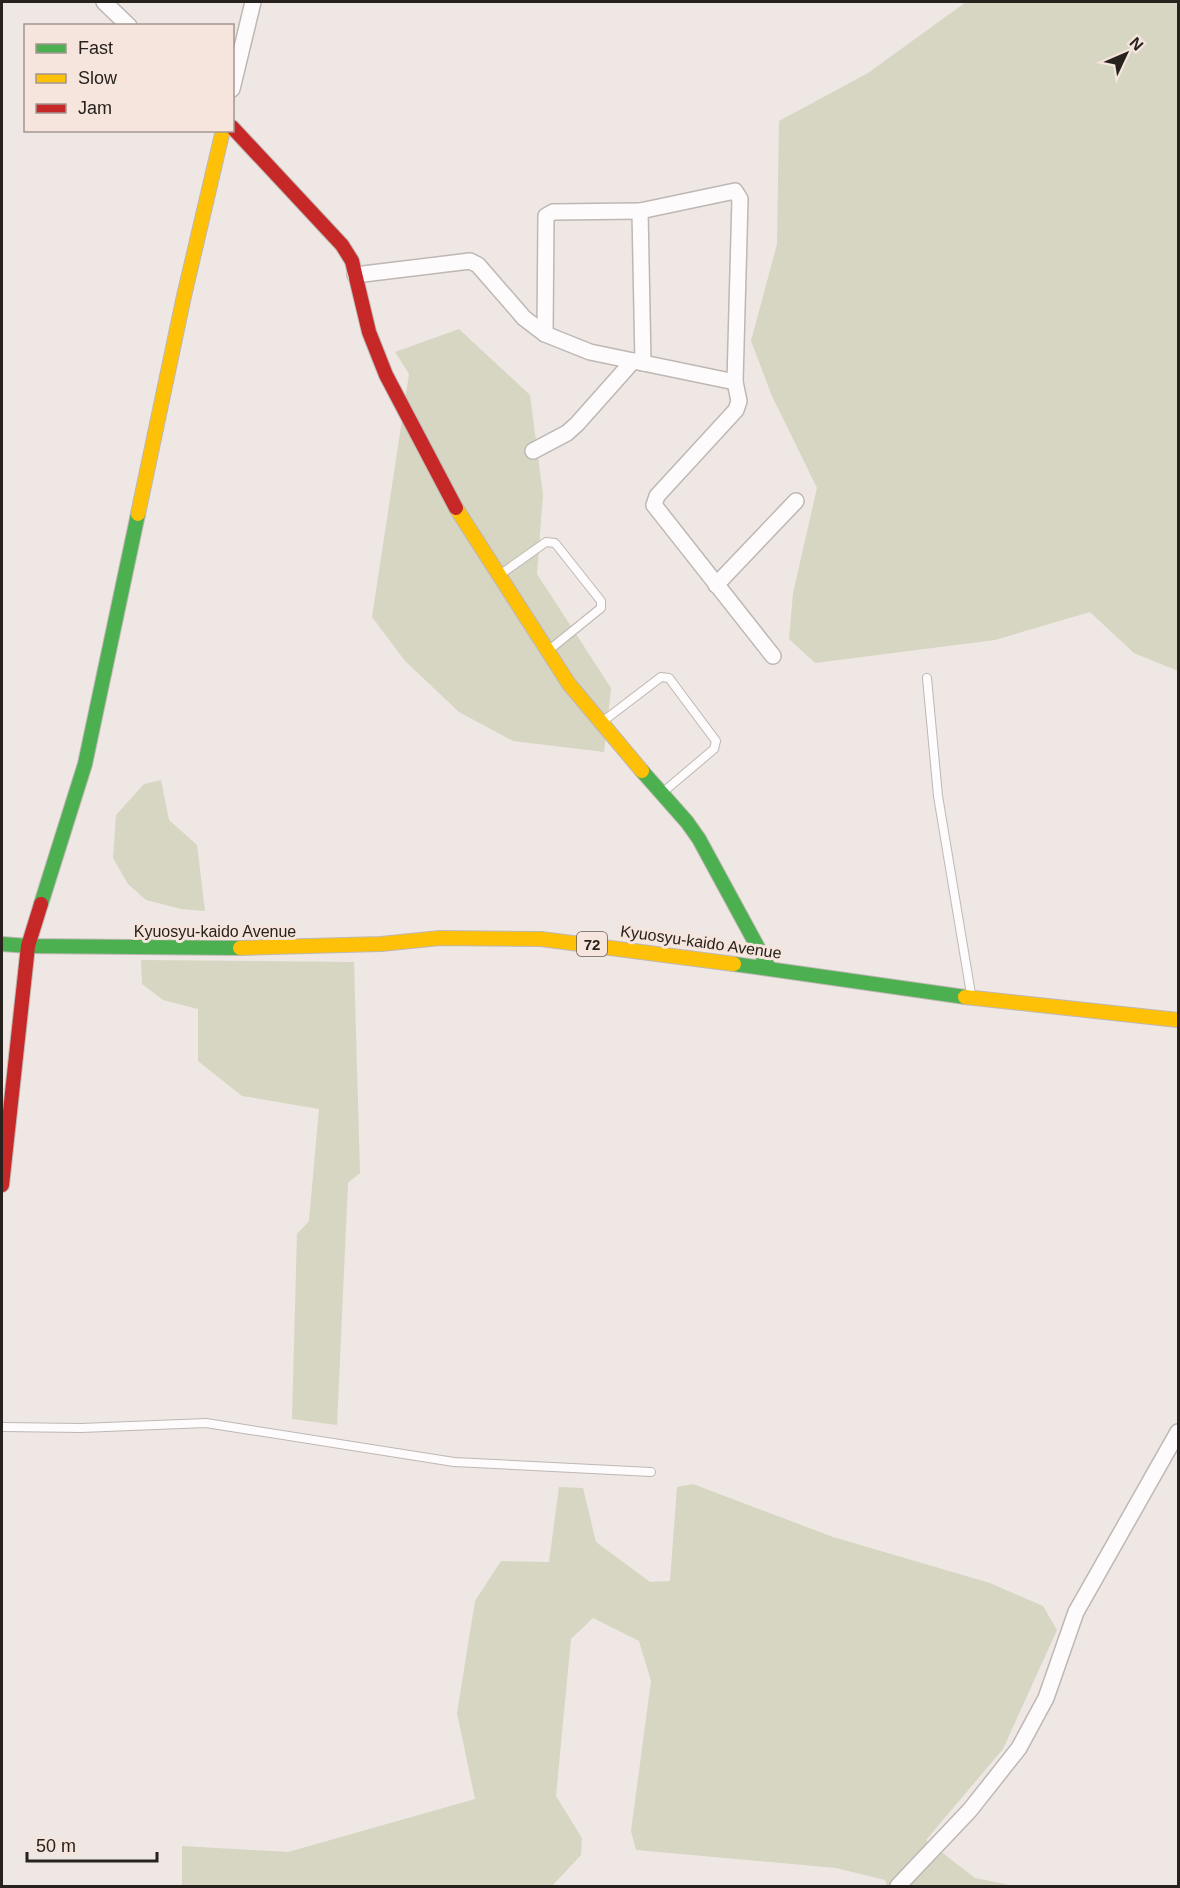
<svg xmlns="http://www.w3.org/2000/svg" width="1180" height="1888" font-family="Arial,sans-serif">
<style>
.green{fill:#d6d6c3}
.lines{fill:none;stroke-linecap:round;stroke-linejoin:round}
.lane-casing{stroke:#beb7b4;stroke-width:10}
.street-casing{stroke:#beb7b4;stroke-width:18}
.fast-casing{stroke:#beb7b4;stroke-width:16}
.slow-casing{stroke:#beb7b4;stroke-width:16}
.jam-casing{stroke:#beb7b4;stroke-width:16}
.lane{stroke:#fdfbfb;stroke-width:8}
.street{stroke:#fdfbfb;stroke-width:15}
.fast{stroke:#4caf50;stroke-width:14}
.slow{stroke:#ffc107;stroke-width:14}
.jam{stroke:#c62828;stroke-width:14}
.labels{text-anchor:middle;dominant-baseline:central;stroke-width:6;stroke-linejoin:round;paint-order:stroke}
.shield{fill:#f5e5dd;stroke:#665c58;stroke-width:1.5}
.shield-label{font-size:15px;font-weight:bold;fill:#28221f}
.street-label{font-size:16px;fill:#28221f;stroke:#f5e5dd}
</style>
<rect width="100%" height="100%" fill="#efe7e3"/>
<!-- green -->
<g class="green">
<polygon points="966,2 1178,2 1178,671 1134,653 1090,612 995,640 815,663 789,639 793,593 817,488 772,396 751,341 777,244 779,121 868,73"/>
<polygon points="459,329 530,395 543,495 537,574 611,688 604,752 513,741 459,712 405,661 372,617 409,374 395,352"/>
<polygon points="161,780 169,820 197,845 205,911 181,909 146,900 128,884 113,858 116,815 144,784"/>
<polygon points="141,960 354,962 360,1173 348,1183 337,1425 292,1419 297,1234 309,1221 319,1109 242,1096 198,1061 198,1009 163,1000 142,984"/>
<polygon points="693,1484 833,1537 990,1583 1043,1606 1057,1630 1003,1749 926,1840 975,1878 1015,1886 887,1886 885,1880 836,1868 636,1850 631,1831 651,1681 639,1641 593,1618 571,1639 556,1796 582,1838 581,1855 552,1886 182,1886 182,1846 288,1852 475,1799 457,1713 475,1601 501,1561 549,1562 559,1487 583,1488 596,1542 650,1582 670,1581 677,1487"/>
</g>
<g class="lines">
<defs>
<g id="lane">
<polyline points="501,574 546,542 555,543 601,601 601,608 549,650"/>
<polyline points="927,678 938,796 971,994"/>
<polyline points="602,722 661,677 669,678 716,741 714,749 662,793"/>
<polyline points="2,1427 81,1428 206,1423 454,1462 651,1472"/>
</g>
<g id="street">
<polyline points="104,2 129,26"/>
<polyline points="232,89 253,2"/>
<polyline points="355,275 470,261 478,265 524,318 545,334 590,352 735,382"/>
<polyline points="545,334 546,216 553,212 640,211"/>
<polyline points="643,363 640,211 735,191 740,199 735,382 739,401 736,410 657,496 654,505 773,656"/>
<polyline points="533,451 567,433 577,424 633,361"/>
<polyline points="716,585 796,501"/>
<polyline points="898,1886 970,1810 1019,1748 1046,1698 1076,1612 1178,1432"/>
</g>
<g id="fast">
<polyline points="642,771 687,822 699,839 769,968"/>
<polyline points="41,904 85,764 138,514"/>
<polyline points="2,944 28,946 240,948"/>
<polyline points="734,964 965,997"/>
</g>
<g id="slow">
<polyline points="456,508 569,684 642,771"/>
<polyline points="138,514 184,296 223,130"/>
<polyline points="240,948 381,944 440,938 541,939 734,964"/>
<polyline points="965,997 1178,1020"/>
</g>
<g id="jam">
<polyline points="232,127 342,245 352,261 369,332 386,375 456,508"/>
<polyline points="2,1185 28,946 41,904"/>
</g>
</defs>
<!-- lane casing -->
<use href="#lane" class="lane-casing"/>
<!-- street casing -->
<use href="#street" class="street-casing"/>
<!-- fast casing -->
<use href="#fast" class="fast-casing"/>
<!-- slow casing -->
<use href="#slow" class="slow-casing"/>
<!-- jam casing -->
<use href="#jam" class="jam-casing"/>
<!-- lane -->
<use href="#lane" class="lane"/>
<!-- street -->
<use href="#street" class="street"/>
<!-- fast -->
<use href="#fast" class="fast"/>
<!-- slow -->
<use href="#slow" class="slow"/>
<!-- jam -->
<use href="#jam" class="jam"/>
</g>
<g class="labels">
<!-- shield labels -->
<rect class="shield" x="577" y="932" width="30" height="24" rx="4.5"/>
<g class="shield-label">
<text x="592" y="944">72</text>
</g>
<!-- street labels -->
<g class="street-label">
<text x="215" y="931">Kyuosyu-kaido Avenue</text>
<text transform="translate(701 942) rotate(8)">Kyuosyu-kaido Avenue</text>
</g>
</g>
<!-- border -->
<rect width="1180" height="1888" fill="none" stroke="#28221f" stroke-width="6"/>
<!-- legend -->
<rect x="24" y="24" width="210" height="108" fill="#f5e5dd" stroke="#a39791" stroke-width="1.5"/>
<rect x="36" y="44" width="30" height="9" fill="#4caf50" stroke="#a39791" stroke-width="1.5"/>
<text x="78" y="54" font-size="18" fill="#28221f">Fast</text>
<rect x="36" y="74" width="30" height="9" fill="#ffc107" stroke="#a39791" stroke-width="1.5"/>
<text x="78" y="84" font-size="18" fill="#28221f">Slow</text>
<rect x="36" y="104" width="30" height="9" fill="#c62828" stroke="#a39791" stroke-width="1.5"/>
<text x="78" y="114" font-size="18" fill="#28221f">Jam</text>
<!-- north arrow -->
<g transform="translate(1126 54) rotate(46)" stroke="#f5e5dd" stroke-width="4.5" paint-order="stroke">
<path d="M0-4.5L10 22L0 15L-10 22Z" fill="#28221f"/>
<text y="-9" font-size="16" font-weight="bold" text-anchor="middle" fill="#28221f">N</text>
</g>
<!-- scale -->
<path d="M27 1852v9h130v-9" fill="none" stroke="#28221f" stroke-width="3"/>
<text x="36" y="1852" font-size="18" fill="#28221f" stroke="#f5e5dd" stroke-width="4.5" paint-order="stroke">50 m</text>
</svg>
